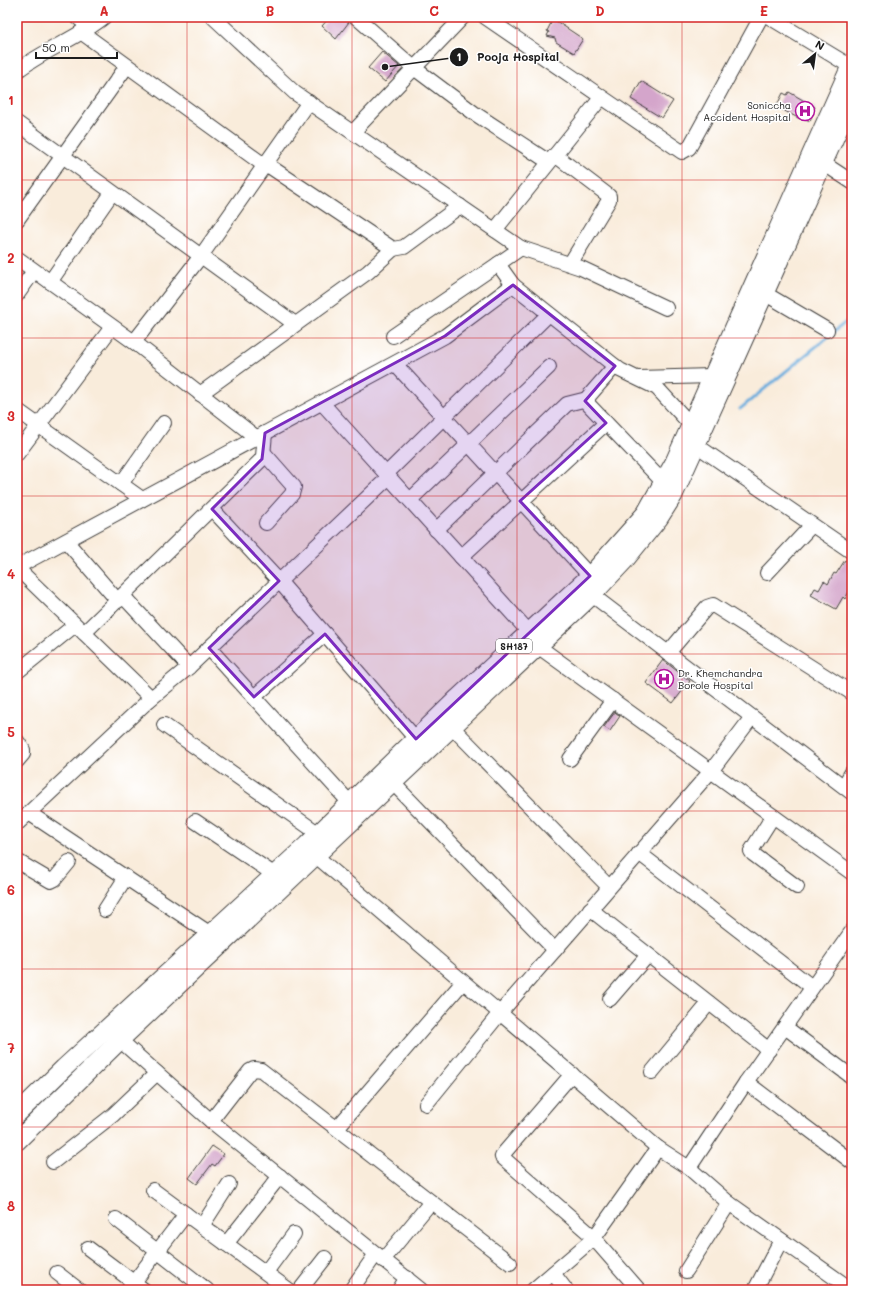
<svg xmlns="http://www.w3.org/2000/svg" width="869" height="1307" font-family="Mali,sans-serif">
<style>
.lines{fill:none;stroke-linecap:round;stroke-linejoin:round}
.stream{stroke:#68acdd;stroke-width:3}
.building{fill:#d4a5cb}
.minor-casing{stroke:#3d3b39;stroke-width:16}
.major-casing{stroke:#3d3b39;stroke-width:20}
.minor{stroke:#fff;stroke-width:14}
.major{stroke:#fff;stroke-width:18}
.marked{fill:#7b2cbf;fill-opacity:0.2;stroke:#7b2cbf;stroke-width:3;stroke-linejoin:round}
.grid{fill:none;stroke:#d62828;stroke-width:1;stroke-opacity:0.55}
.labels{text-anchor:middle;dominant-baseline:central;stroke-width:3;stroke-linejoin:round;paint-order:stroke}
.shield{fill:#fff;stroke:#606060;stroke-width:1}
.shield-label{font-size:9px;font-weight:bold;fill:#1c1c1c}
.poi-label{font-size:10px;fill:#1c1c1c;stroke:#fff;text-anchor:end}
.leader{fill:none;stroke:#1c1c1c;stroke-width:1.5}
.callout-dot{fill:#1c1c1c;stroke:#fff;stroke-width:1.5}
.mark-label{font-size:12px;text-anchor:middle;font-weight:bold;fill:#fff}
.callout-label{font-size:11px;text-anchor:middle;font-weight:bold;fill:#1c1c1c;stroke:#fff;stroke-width:3;stroke-linejoin:round;paint-order:stroke}
.neatline{fill:none;stroke:#d62828;stroke-width:1.5}
.grid-label{font-size:13px;text-anchor:middle;font-weight:bold;fill:#d62828}
</style>
<rect width="100%" height="100%" fill="#fff"/>
<filter id="ink" filterUnits="userSpaceOnUse"><feTurbulence type="fractalNoise" baseFrequency=".025" numOctaves="2"/><feDisplacementMap in="SourceGraphic" scale="8" xChannelSelector="R" yChannelSelector="G"/><feConvolveMatrix kernelMatrix="1 2 1 2 8 2 1 2 1" color-interpolation-filters="sRGB"/></filter>
<filter id="wash" filterUnits="userSpaceOnUse"><feTurbulence type="fractalNoise" baseFrequency=".012" numOctaves="4" result="noise"/><feDisplacementMap in="SourceGraphic" scale="16" xChannelSelector="R" yChannelSelector="G"/><feGaussianBlur stdDeviation="0.9" result="paint"/><feColorMatrix in="noise" values="0 0 0 0 0 0 0 0 0 0 0 0 0 0 0 0 0 1.4 0 .05"/><feComposite in="paint" operator="in"/></filter>
<g filter="url(#wash)">
<rect width="100%" height="100%" fill="#f9ecdb"/>
<g class="lines">
<!-- stream -->
<polyline class="stream" points="740,409 852,317"/>
</g>
<g id="blocks">
<!-- building -->
<g class="building">
<polygon points="330,17 343,17 349,22 336,39 322,26"/>
<polygon points="553,19 583,39 574,53 556,42 555,38 547,36 549,32 547,31"/>
<polygon points="382,52 399,66 385,82 368,68"/>
<polygon points="641,81 673,101 662,118 631,99"/>
<polygon points="789,92 815,107 810,121 801,117 800,119 781,109 782,107 777,105 783,93 787,95"/>
<polygon points="845,560 852,564 852,586 845,599 843,597 836,609 811,595 815,588 819,590 824,581 828,584 834,573 836,574"/>
<polygon points="663,660 690,681 673,703 646,683"/>
<polygon points="615,712 620,716 610,731 604,727"/>
<polygon points="212,1146 224,1154 215,1166 212,1164 197,1184 189,1178"/>
</g>
</g>
</g>
<g filter="url(#ink)">
<use href="#blocks" fill-opacity="0" stroke="#3d3b39" stroke-width="1"/>
<g class="lines">
<defs>
<g id="minor">
<polyline points="77,17 90,27"/>
<polyline points="213,17 295,93 521,248 498,264 513,285"/>
<polyline points="356,17 414,68 474,113 549,162"/>
<polyline points="485,17 682,152 689,148 761,17"/>
<polyline points="769,17 850,66"/>
<polyline points="81,32 264,165"/>
<path d="M17,71C44,50 78,38 104,17"/>
<polyline points="17,123 291,321 293,324 290,329 200,394"/>
<polyline points="353,132 463,17"/>
<polyline points="555,155 609,196 609,200 570,264"/>
<polyline points="823,163 852,182"/>
<polyline points="266,164 393,249 404,247 460,206"/>
<polyline points="17,220 127,66"/>
<polyline points="495,230 601,98"/>
<polyline points="521,248 581,268 666,308"/>
<polyline points="17,258 134,342 257,438"/>
<polyline points="50,282 112,193"/>
<polyline points="764,293 827,330"/>
<polyline points="17,295 34,271"/>
<polyline points="292,327 368,272 393,249"/>
<polyline points="393,336 498,264"/>
<polyline points="134,342 201,256 309,102"/>
<polyline points="395,364 590,576"/>
<polyline points="615,366 588,397 588,404 664,483"/>
<polyline points="638,378 712,376"/>
<polyline points="322,403 529,632"/>
<polyline points="17,410 142,499"/>
<polyline points="696,445 852,552"/>
<polyline points="264,453 294,487 292,494 266,523"/>
<polyline points="17,454 112,327"/>
<polyline points="386,474 549,314"/>
<polyline points="121,484 164,423"/>
<polyline points="410,500 549,367"/>
<polyline points="212,509 279,581 416,739"/>
<polyline points="436,530 567,404 587,399"/>
<polyline points="66,541 118,601"/>
<polyline points="461,557 606,423"/>
<polyline points="17,567 445,336 513,285 620,370 657,388 691,425"/>
<polyline points="17,568 147,694 149,700 17,824"/>
<polyline points="767,573 812,525"/>
<polyline points="592,595 852,793"/>
<polyline points="123,596 189,667"/>
<polyline points="84,633 260,461 263,456 265,433"/>
<polyline points="539,647 852,873"/>
<polyline points="209,648 350,803"/>
<polyline points="668,653 707,607 713,605 852,693"/>
<polyline points="17,672 75,625"/>
<polyline points="254,697 325,634"/>
<polyline points="149,700 189,667 389,477"/>
<polyline points="164,725 319,834"/>
<polyline points="452,727 609,887"/>
<polyline points="17,741 23,750 23,754 17,761"/>
<polyline points="570,759 613,700"/>
<polyline points="393,783 555,950"/>
<polyline points="844,786 852,772"/>
<polyline points="29,813 218,939"/>
<polyline points="773,816 751,851 753,854 797,887"/>
<polyline points="195,821 275,875"/>
<polyline points="639,853 812,987"/>
<polyline points="316,856 658,1148 689,1168 746,1082 852,931"/>
<polyline points="17,861 51,881 55,879 69,862"/>
<polyline points="590,909 769,1050"/>
<polyline points="105,910 126,877"/>
<polyline points="610,999 648,955"/>
<polyline points="785,1027 852,1077"/>
<polyline points="113,1034 211,1121 421,1290"/>
<polyline points="652,1072 709,1003"/>
<polyline points="572,1074 504,1153 502,1157 590,1234 639,1290"/>
<polyline points="746,1082 852,1162"/>
<polyline points="426,1104 500,1013 711,771 752,717"/>
<polyline points="211,1121 250,1071 254,1069 261,1070 510,1263"/>
<polyline points="337,1128 463,982"/>
<polyline points="53,1162 113,1115 157,1073"/>
<polyline points="689,1168 729,1203 852,1290"/>
<polyline points="153,1190 289,1290"/>
<polyline points="116,1219 207,1290"/>
<polyline points="202,1226 229,1184"/>
<polyline points="226,1244 280,1176"/>
<polyline points="88,1248 144,1290"/>
<polyline points="383,1260 431,1202"/>
<polyline points="686,1271 729,1203"/>
<polyline points="266,1272 294,1234"/>
<polyline points="57,1273 79,1290"/>
<polyline points="553,1273 566,1290"/>
<polyline points="128,1290 186,1214"/>
<polyline points="300,1290 325,1258"/>
<polyline points="351,1290 376,1254"/>
<polyline points="399,1290 407,1278"/>
<polyline points="533,1290 594,1238 658,1148"/>
<polyline points="755,1290 781,1240"/>
</g>
<g id="major">
<polyline points="17,1114 64,1068 307,845 458,698 590,576 646,513 674,463 852,63"/>
<polyline points="17,1141 122,1038 592,595 624,561 659,518 673,496 852,99"/>
</g>
</defs>
<!-- minor casing -->
<use href="#minor" class="minor-casing"/>
<!-- major casing -->
<use href="#major" class="major-casing"/>
<!-- minor -->
<use href="#minor" class="minor"/>
<!-- major -->
<use href="#major" class="major"/>
</g>
</g>
<!-- marked area -->
<path class="marked" d="M513,285L615,366L585,401L606,423L520,501L590,576L416,739L325,634L254,697L209,648L279,581L212,509L262,459L265,433L445,336Z"/>
<!-- grid -->
<path class="grid" d="M187,17V1290M352,17V1290M517,17V1290M682,17V1290M17,180H852M17,338H852M17,496H852M17,654H852M17,811H852M17,969H852M17,1127H852"/>
<!-- icons -->
<defs>
<symbol id="hospital-ring" viewBox="-11 -11 22 22"><circle r="9.5" fill="#fff" stroke="#b5179e" stroke-width="1.5"/><path d="M-5-5h3v3.5h4V-5h3V5h-3V1.5h-4V5h-3Z" fill="#b5179e"/></symbol>
</defs>
<g fill-rule="evenodd">
<use href="#hospital-ring" x="794" y="100" width="22" height="22"/>
<use href="#hospital-ring" x="653" y="668" width="22" height="22"/>
</g>
<g class="labels">
<!-- shield labels -->
<rect class="shield" x="496" y="639" width="36" height="14" rx="3"/>
<g class="shield-label">
<text x="514" y="646">SH187</text>
</g>
<!-- poi labels -->
<g class="poi-label">
<text x="791" y="105">Soniccha<tspan x="791" dy="12">Accident Hospital</tspan></text>
<text x="678" y="673" text-anchor="start">Dr. Khemchandra<tspan x="678" dy="12">Borole Hospital</tspan></text>
</g>
</g>
<!-- callouts -->
<path class="leader" d="M385 67L459 57"/>
<g class="callout-dot">
<circle cx="385" cy="67" r="4"/>
<circle cx="459" cy="57" r="10"/>
</g>
<g class="mark-label">
<text x="459" y="61">1</text>
</g>
<g class="callout-label">
<text x="518" y="61">Pooja Hospital</text>
</g>
<!-- margin -->
<rect width="869" height="1307" fill="none" stroke="#fff" stroke-width="44"/>
<!-- north arrow -->
<g transform="translate(815 54) rotate(29)" stroke="#ffffff" stroke-width="3" paint-order="stroke">
<path d="M0-3L7 15L0 10L-7 15Z" fill="#1c1c1c"/>
<text y="-6" font-size="11" font-weight="bold" text-anchor="middle" fill="#1c1c1c">N</text>
</g>
<!-- scale -->
<path d="M36 52v6h81v-6" fill="none" stroke="#1c1c1c" stroke-width="2"/>
<text x="42" y="52" font-size="12" fill="#1c1c1c" stroke="#ffffff" stroke-width="3" paint-order="stroke">50 m</text>
<rect x="22" y="22" width="825" height="1263" class="neatline"/>
<g class="grid-label">
<text x="104" y="16">A</text>
<text x="270" y="16">B</text>
<text x="434" y="16">C</text>
<text x="600" y="16">D</text>
<text x="764" y="16">E</text>
<text x="11" y="105">1</text>
<text x="11" y="263">2</text>
<text x="11" y="421">3</text>
<text x="11" y="579">4</text>
<text x="11" y="737">5</text>
<text x="11" y="895">6</text>
<text x="11" y="1053">7</text>
<text x="11" y="1211">8</text>
</g>
</svg>
